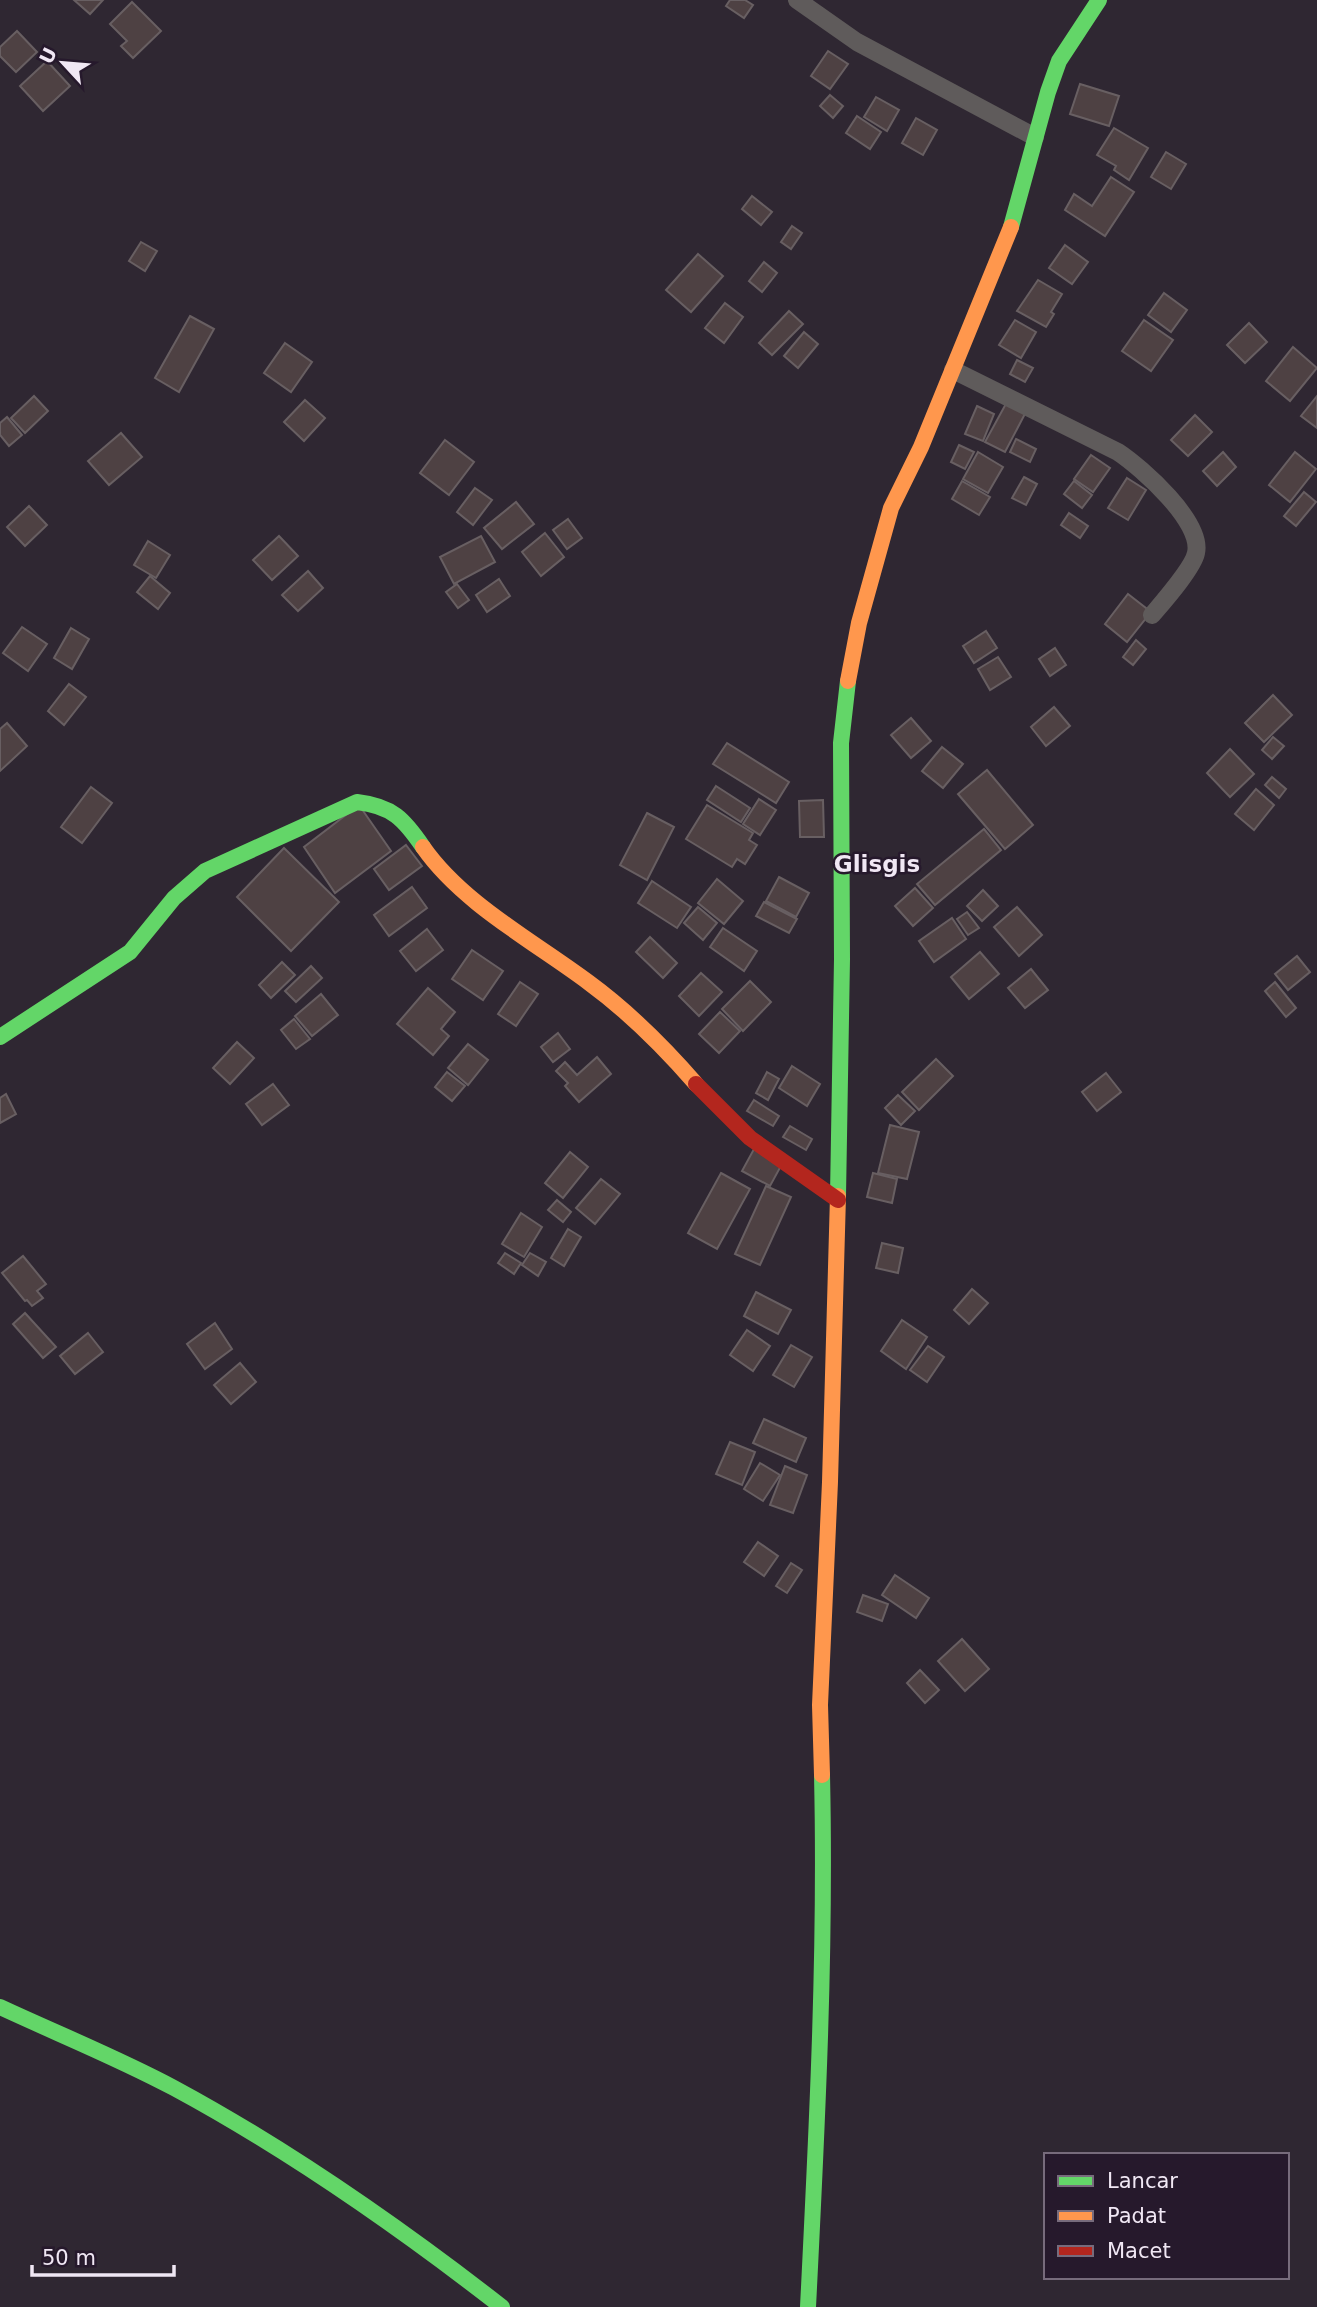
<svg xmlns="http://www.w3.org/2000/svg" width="1317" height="2307" font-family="'DejaVu Sans',sans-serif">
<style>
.building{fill:#4e4143;stroke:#685f62;stroke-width:2}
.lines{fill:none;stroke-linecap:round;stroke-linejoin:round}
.street{stroke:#5f5b5b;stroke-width:18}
.fast{stroke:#63d668;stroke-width:16}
.slow{stroke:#ff974d;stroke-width:16}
.jam{stroke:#b3261e;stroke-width:16}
.labels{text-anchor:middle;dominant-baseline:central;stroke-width:5;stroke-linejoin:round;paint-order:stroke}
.quarter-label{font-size:23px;font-weight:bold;fill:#f0e7f4;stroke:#26192c}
</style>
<rect width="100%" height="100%" fill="#2f2732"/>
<!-- building -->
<g class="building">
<polygon points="74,0 103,0 90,14"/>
<polygon points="730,0 745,0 753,5 744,18 726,6"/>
<polygon points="132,2 161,31 133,58 121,46 127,41 110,24"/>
<polygon points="17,31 37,52 16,72 0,56 0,47"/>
<polygon points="828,51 848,64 830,89 811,76"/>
<polygon points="47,61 70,86 43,111 20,86"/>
<polygon points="1080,84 1119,96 1109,126 1070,114"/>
<polygon points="830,95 843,106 833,118 820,106"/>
<polygon points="876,97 899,110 887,131 864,117"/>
<polygon points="857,116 881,132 870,149 846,133"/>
<polygon points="916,118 937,130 923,155 902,143"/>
<polygon points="1114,128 1148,148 1129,180 1114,170 1116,166 1097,155"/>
<polygon points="1166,152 1186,164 1171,189 1151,177"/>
<polygon points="1111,177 1134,192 1105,236 1065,210 1074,194 1092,206"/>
<polygon points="752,196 772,212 761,225 742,209"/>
<polygon points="792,226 802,233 791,249 781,242"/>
<polygon points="141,242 157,251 145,271 129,261"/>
<polygon points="1065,245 1088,262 1072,284 1049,268"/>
<polygon points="698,254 723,276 691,312 666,290"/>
<polygon points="764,262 777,273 762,292 749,281"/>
<polygon points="1038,280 1062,294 1051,312 1054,314 1046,327 1017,311"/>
<polygon points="1164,293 1187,310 1171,332 1148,315"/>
<polygon points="725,303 743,317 724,343 705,328"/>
<polygon points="789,311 803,324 772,355 759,343"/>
<polygon points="190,316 214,329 179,392 155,378"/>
<polygon points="1015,320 1036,332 1021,358 999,345"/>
<polygon points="1144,320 1173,340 1151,371 1122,351"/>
<polygon points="1249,323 1267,342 1245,363 1227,345"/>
<polygon points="804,332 818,344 798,368 784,356"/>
<polygon points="285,343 312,362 291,392 264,373"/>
<polygon points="1293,347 1317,368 1290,401 1266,381"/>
<polygon points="1017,360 1033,368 1025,382 1010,374"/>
<polygon points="34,396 48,411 25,433 11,418"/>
<polygon points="1317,396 1317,428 1301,416"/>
<polygon points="305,400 325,418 304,441 284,422"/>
<polygon points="1008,400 1027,410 1005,452 985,442"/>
<polygon points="977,406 994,414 983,441 965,434"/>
<polygon points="1195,415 1212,432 1188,456 1171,440"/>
<polygon points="7,417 22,435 9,446 0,435 0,423"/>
<polygon points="121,433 142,457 109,485 88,461"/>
<polygon points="1016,439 1036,449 1030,462 1010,452"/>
<polygon points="445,440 474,462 449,495 420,473"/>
<polygon points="959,445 974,452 965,469 951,462"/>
<polygon points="978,452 1003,467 988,493 963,479"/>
<polygon points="1223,452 1236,467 1217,486 1203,471"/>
<polygon points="1295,452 1316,469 1290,502 1269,485"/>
<polygon points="1091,455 1110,468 1093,492 1074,479"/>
<polygon points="1024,477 1037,484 1026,505 1012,498"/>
<polygon points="1127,478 1146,490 1128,520 1108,508"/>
<polygon points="962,481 990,497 979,515 952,499"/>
<polygon points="1074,481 1092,495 1082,508 1064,494"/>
<polygon points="475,488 492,500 473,525 457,512"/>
<polygon points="1304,492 1316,502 1296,526 1284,516"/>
<polygon points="516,502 534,524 502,549 484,528"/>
<polygon points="29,506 47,525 25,546 7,527"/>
<polygon points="1069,513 1088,526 1080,538 1061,525"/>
<polygon points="568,519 582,538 567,549 553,530"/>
<polygon points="545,533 564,557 541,576 522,552"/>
<polygon points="279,536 298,556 272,580 253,560"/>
<polygon points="481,536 495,562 454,584 440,557"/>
<polygon points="148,541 170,555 156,578 134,565"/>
<polygon points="308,571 323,588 298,611 282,595"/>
<polygon points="150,576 170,593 158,609 137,592"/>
<polygon points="499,579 510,596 487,612 476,595"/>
<polygon points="457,584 469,600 458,608 446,592"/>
<polygon points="1128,594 1151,612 1127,642 1105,624"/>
<polygon points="22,627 47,644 28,671 3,653"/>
<polygon points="71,628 89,639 72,669 54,658"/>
<polygon points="986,631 997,648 974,663 963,646"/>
<polygon points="1136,640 1146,649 1133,665 1123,657"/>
<polygon points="1055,648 1066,665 1050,676 1039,659"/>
<polygon points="998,657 1011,677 990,690 978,669"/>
<polygon points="69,684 86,697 64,725 48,711"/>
<polygon points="1273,695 1292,715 1264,742 1245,723"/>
<polygon points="1054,707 1070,726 1046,746 1031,727"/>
<polygon points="911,718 931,741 911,758 891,735"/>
<polygon points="7,723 27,746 0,771 0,729"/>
<polygon points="1273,737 1284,746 1272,759 1262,750"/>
<polygon points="727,743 789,782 776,803 713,764"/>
<polygon points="942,747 963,764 943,788 922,771"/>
<polygon points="1230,749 1254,774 1230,797 1207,773"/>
<polygon points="987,770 1033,825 1005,849 958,794"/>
<polygon points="1272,777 1286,789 1279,798 1265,785"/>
<polygon points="716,786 750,808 741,822 707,800"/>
<polygon points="91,787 112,803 82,843 61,827"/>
<polygon points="1256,789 1274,805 1254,830 1235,814"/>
<polygon points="759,799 776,810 760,835 743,824"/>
<polygon points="823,800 824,837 800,837 799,801"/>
<polygon points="359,805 391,851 335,893 304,847"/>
<polygon points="707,805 753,833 749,840 757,845 745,864 737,859 732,867 686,839"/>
<polygon points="647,813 674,827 647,880 620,865"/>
<polygon points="984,829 1001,850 935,905 917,884"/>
<polygon points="406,845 422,866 389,890 374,869"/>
<polygon points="284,848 339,902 291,951 237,897"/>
<polygon points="779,877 809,893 796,917 766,901"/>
<polygon points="717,879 743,901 724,924 698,903"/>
<polygon points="652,881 691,907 677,928 638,903"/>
<polygon points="412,887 427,908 389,936 374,915"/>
<polygon points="915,888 933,908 913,926 895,906"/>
<polygon points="983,890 998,906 982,921 967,906"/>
<polygon points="764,902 797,919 789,933 756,916"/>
<polygon points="698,907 717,923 703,940 684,923"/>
<polygon points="1017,907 1042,935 1019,956 994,927"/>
<polygon points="967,912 979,928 968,935 957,919"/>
<polygon points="952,918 966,939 934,962 919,941"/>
<polygon points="723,928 757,951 744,971 710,947"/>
<polygon points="427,929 443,950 416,971 400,951"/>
<polygon points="650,937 677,963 663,978 636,952"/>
<polygon points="472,950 503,971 483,1000 452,979"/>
<polygon points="980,952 999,974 969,999 951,977"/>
<polygon points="1297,956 1310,972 1288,990 1275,974"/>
<polygon points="282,962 295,975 271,998 259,985"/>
<polygon points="311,966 322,978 296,1002 285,991"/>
<polygon points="1031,969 1048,990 1025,1008 1008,988"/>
<polygon points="701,973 722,992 699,1016 679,996"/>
<polygon points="750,981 771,1002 743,1031 722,1009"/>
<polygon points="520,982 538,994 516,1026 498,1014"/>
<polygon points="1275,982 1296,1008 1286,1017 1265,991"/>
<polygon points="428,988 455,1012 441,1029 449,1036 433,1055 397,1024"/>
<polygon points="321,994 338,1015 312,1036 295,1016"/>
<polygon points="720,1012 740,1031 719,1053 699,1034"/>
<polygon points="294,1019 310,1039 296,1049 281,1030"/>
<polygon points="558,1033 570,1049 553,1062 541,1047"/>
<polygon points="237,1042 254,1058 230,1084 213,1068"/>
<polygon points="468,1044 488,1060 468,1085 448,1068"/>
<polygon points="597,1057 611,1074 579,1102 565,1086 568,1083 556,1071 565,1062 577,1075"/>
<polygon points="936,1059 953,1076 919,1110 902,1092"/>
<polygon points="792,1066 820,1084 807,1106 779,1088"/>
<polygon points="447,1072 465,1086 452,1101 435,1087"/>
<polygon points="767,1072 779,1079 768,1100 756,1093"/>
<polygon points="1106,1073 1121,1092 1097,1111 1082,1092"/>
<polygon points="273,1084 289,1105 262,1125 246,1104"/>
<polygon points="6,1094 16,1114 0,1123 0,1098"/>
<polygon points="898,1095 915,1111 901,1125 885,1108"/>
<polygon points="754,1100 779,1116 773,1126 747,1111"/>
<polygon points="890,1125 919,1132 907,1179 878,1173"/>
<polygon points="790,1126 812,1139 806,1150 783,1137"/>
<polygon points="754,1149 782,1164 770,1186 742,1171"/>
<polygon points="570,1152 588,1167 563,1198 545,1183"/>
<polygon points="721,1173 750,1189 717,1249 688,1233"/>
<polygon points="873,1173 897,1179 892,1203 867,1197"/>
<polygon points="601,1179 620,1194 595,1224 576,1208"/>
<polygon points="766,1186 791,1197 760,1265 735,1254"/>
<polygon points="557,1200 571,1212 563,1222 548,1210"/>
<polygon points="521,1213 542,1227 524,1257 502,1244"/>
<polygon points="568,1229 581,1237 564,1266 551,1258"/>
<polygon points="882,1243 903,1248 898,1273 876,1268"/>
<polygon points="505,1253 521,1263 514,1274 498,1263"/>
<polygon points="530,1253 546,1262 538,1276 522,1265"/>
<polygon points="23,1256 46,1284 37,1291 43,1298 32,1306 27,1300 25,1301 2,1273"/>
<polygon points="972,1289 988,1303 969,1324 954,1310"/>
<polygon points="756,1292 791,1310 778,1334 744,1316"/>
<polygon points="25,1313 56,1347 43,1358 13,1324"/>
<polygon points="902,1320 927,1337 906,1369 881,1351"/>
<polygon points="215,1323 232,1349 205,1369 187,1344"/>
<polygon points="747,1330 770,1346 753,1371 730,1355"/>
<polygon points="88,1333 103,1352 75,1374 60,1356"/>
<polygon points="791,1345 812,1357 794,1387 773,1375"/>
<polygon points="928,1346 944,1357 927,1382 910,1370"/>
<polygon points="240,1363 256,1382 231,1404 214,1385"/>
<polygon points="764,1419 806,1438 796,1462 753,1443"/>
<polygon points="730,1442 755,1452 742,1485 716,1474"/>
<polygon points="760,1463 780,1475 763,1501 744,1489"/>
<polygon points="785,1466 807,1475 793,1513 770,1505"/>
<polygon points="758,1542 778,1556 764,1576 744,1562"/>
<polygon points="791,1563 802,1570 787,1593 776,1586"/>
<polygon points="895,1575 929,1598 916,1618 882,1595"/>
<polygon points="863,1595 888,1604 882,1621 857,1612"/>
<polygon points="962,1639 989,1669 965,1691 938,1661"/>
<polygon points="920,1670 939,1690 925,1703 907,1683"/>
</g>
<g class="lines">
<!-- street -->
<g class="street">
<polyline points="797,0 857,42 1035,137"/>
<path d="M953,370L1118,452C1142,468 1203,522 1196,553C1193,568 1163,602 1152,615"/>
</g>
<!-- fast -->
<g class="fast">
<polyline points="1011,227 1048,92 1059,61 1099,0"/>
<path d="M0,1037L130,952L174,898L205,871L357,802C392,806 404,819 423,847"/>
<polyline points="838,1196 842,959 841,743 848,681"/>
<path d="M0,2007C58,2034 118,2058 174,2088C289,2150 399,2227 502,2307"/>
<path d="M808,2307C817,2129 826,1952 822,1775"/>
</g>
<!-- slow -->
<g class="slow">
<polyline points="848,681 859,623 891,508 921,447 1011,227"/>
<path d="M423,847C462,903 533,941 588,982C629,1012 663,1046 696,1084"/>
<polyline points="822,1775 820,1705 830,1482 838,1196"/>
</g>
<!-- jam -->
<polyline class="jam" points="696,1084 750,1138 838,1200"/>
</g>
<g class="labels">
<!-- quarter labels -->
<g class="quarter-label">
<text x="877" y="864">Glisgis</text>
</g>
</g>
<!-- legend -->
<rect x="1044" y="2153" width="245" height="126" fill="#26192c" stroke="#776b7c" stroke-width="2"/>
<rect x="1058" y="2176" width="35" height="10" fill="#63d668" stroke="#776b7c" stroke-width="2"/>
<text x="1107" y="2188" font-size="21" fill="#f0e7f4">Lancar</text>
<rect x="1058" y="2211" width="35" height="10" fill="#ff974d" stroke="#776b7c" stroke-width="2"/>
<text x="1107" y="2223" font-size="21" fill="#f0e7f4">Padat</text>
<rect x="1058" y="2246" width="35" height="10" fill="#b3261e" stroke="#776b7c" stroke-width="2"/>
<text x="1107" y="2258" font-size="21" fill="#f0e7f4">Macet</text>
<!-- north arrow -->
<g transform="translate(63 63) rotate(296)" stroke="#26192c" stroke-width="5" paint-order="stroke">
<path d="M0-5L12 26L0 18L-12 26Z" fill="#f0e7f4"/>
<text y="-10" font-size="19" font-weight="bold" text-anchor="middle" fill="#f0e7f4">U</text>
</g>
<!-- scale -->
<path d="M32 2265v10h142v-10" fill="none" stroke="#f0e7f4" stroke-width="3.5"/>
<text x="42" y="2265" font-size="21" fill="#f0e7f4" stroke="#26192c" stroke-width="5" paint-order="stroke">50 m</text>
</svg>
